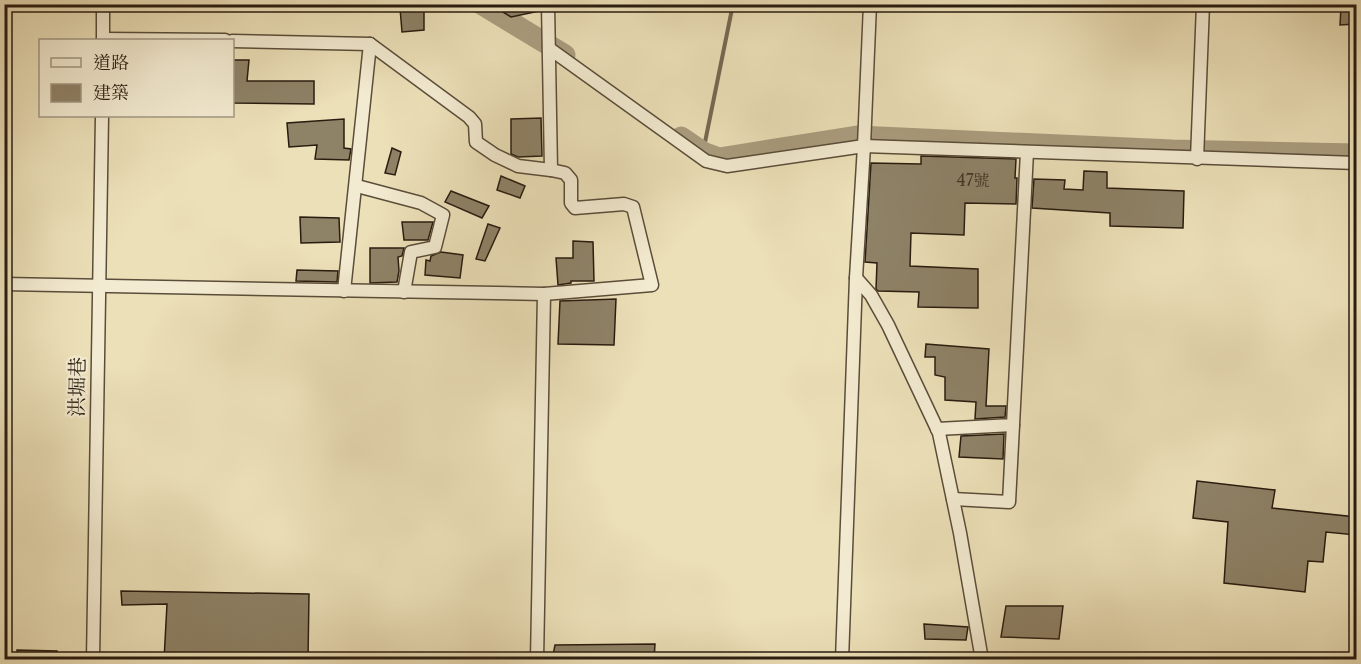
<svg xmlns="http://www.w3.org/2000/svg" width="1361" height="664" font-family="'Libre Caslon Text','Noto Serif TC',serif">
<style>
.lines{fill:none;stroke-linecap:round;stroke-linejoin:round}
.stream{stroke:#766953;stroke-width:4}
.river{stroke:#aa9d7f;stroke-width:21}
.building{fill:#8e8267;stroke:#291c10;stroke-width:1.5}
.minor-casing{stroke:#5a4d3a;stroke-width:15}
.minor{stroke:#f3ebd1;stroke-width:12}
.labels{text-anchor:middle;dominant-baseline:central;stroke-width:4.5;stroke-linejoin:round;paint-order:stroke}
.number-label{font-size:16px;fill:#423626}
.street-label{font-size:20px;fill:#291c10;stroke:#f3ebd1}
</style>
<rect width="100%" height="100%" fill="#ece0b8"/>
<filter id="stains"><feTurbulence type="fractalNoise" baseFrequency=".00333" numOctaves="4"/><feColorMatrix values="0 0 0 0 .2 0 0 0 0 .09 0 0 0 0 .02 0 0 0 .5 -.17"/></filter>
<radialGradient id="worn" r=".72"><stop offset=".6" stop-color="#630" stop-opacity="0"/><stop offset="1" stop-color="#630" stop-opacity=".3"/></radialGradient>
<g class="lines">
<!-- stream -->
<polyline class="stream" points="703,152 733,4"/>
<!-- river -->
<g class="river">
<polyline points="481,4 565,55"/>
<polyline points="681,137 703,152 719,158 857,136 1172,150 1356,154"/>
</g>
</g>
<!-- building -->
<g class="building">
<polygon points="424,4 424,30 402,32 400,8"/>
<polygon points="490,4 540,4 540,11 511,17"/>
<polygon points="1356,6 1356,24 1340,25 1341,7"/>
<polygon points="232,60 249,60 247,81 314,81 314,104 232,103"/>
<polygon points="541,118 542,156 518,157 511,154 511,119"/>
<polygon points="344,119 344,148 351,149 349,160 315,159 317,145 289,147 287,123"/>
<polygon points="392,148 401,152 395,175 385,173"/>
<polygon points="921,156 1016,159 1015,178 1017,178 1016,204 965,203 964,235 911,233 910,266 978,269 978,308 918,307 919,292 878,291 876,289 877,263 865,262 871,163 921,164"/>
<polygon points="1084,171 1107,172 1107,188 1184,191 1183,228 1110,226 1110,213 1032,208 1034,179 1065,180 1064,189 1083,190"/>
<polygon points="501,176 525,186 520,198 497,190"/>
<polygon points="451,191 489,206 482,218 445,202"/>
<polygon points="300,217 339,218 340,242 301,243"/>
<polygon points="402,222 433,222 428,240 404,240"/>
<polygon points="488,224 500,228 485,261 476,259"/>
<polygon points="573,241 593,242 594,281 571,281 571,283 558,285 556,258 573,258"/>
<polygon points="370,248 404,248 402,256 398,257 399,271 397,282 370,283"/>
<polygon points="441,252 463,255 460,278 425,275 426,260 430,261 431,256"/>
<polygon points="297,270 338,271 337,282 296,281"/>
<polygon points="616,299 614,345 558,344 560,301"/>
<polygon points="926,344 989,349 986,406 1006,406 1005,417 975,419 976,402 945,400 945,377 935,375 935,357 925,357"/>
<polygon points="1004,434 1003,459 959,457 961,436"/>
<polygon points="1197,481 1275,490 1272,508 1356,517 1356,535 1326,532 1323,562 1308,561 1305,592 1224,583 1228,522 1193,518"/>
<polygon points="121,591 309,594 308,660 164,660 167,604 122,605"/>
<polygon points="1006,606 1063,606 1059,639 1001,637"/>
<polygon points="924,624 968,627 966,640 925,639"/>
<polygon points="655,644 654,660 552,660 555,645"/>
<polygon points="17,650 57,651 57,660 18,660"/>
</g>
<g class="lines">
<defs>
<g id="minor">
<polyline points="103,39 225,40"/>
<polyline points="103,40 103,4"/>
<polyline points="232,41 370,44 469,117 475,124 476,142 495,155 518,166 551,170"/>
<polyline points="550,49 706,161 727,166 864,146 1356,163"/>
<polyline points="1197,159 1203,4"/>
<polyline points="357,186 421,203 443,215 435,247 411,252 404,292"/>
<polyline points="856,278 871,295 888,325 939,433 960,533 982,660"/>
<polyline points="4,284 544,294 652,285 633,207 624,204 575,208 571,203 571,180 565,173 551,170 548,4"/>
<polyline points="344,291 370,44"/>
<polyline points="937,429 1013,425 1027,152"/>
<polyline points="953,499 1009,502 1013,425"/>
<polyline points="93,660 102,116"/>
<polyline points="537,660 544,294"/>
<polyline points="842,660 856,278 864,146 870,4"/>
</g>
</defs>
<!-- minor casing -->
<use href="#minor" class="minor-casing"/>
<!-- minor -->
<use href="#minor" class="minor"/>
</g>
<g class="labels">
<!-- number labels -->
<g class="number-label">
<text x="973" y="180">47號</text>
</g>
<!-- street labels -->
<g class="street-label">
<text transform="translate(77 387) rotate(-89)">洪堀巷</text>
</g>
</g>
<!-- margin -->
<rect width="1361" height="664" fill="none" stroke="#ece0b8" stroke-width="24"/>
<rect x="6" y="6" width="1349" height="652" fill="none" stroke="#291c10" stroke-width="3"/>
<rect x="12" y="12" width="1337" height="640" fill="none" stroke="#291c10" stroke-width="1.5"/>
<!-- legend -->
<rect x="39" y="39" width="195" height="78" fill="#f3ebd1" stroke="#a29884" stroke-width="1.5"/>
<rect x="51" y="58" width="30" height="9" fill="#f3ebd1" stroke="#a29884" stroke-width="1.5"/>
<text x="93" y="69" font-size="18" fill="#291c10">道路</text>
<rect x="51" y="84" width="30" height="18" fill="#8e8267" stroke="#a29884" stroke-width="1.5"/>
<text x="93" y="99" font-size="18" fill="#291c10">建築</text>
<rect width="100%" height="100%" filter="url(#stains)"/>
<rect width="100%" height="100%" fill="url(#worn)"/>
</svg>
